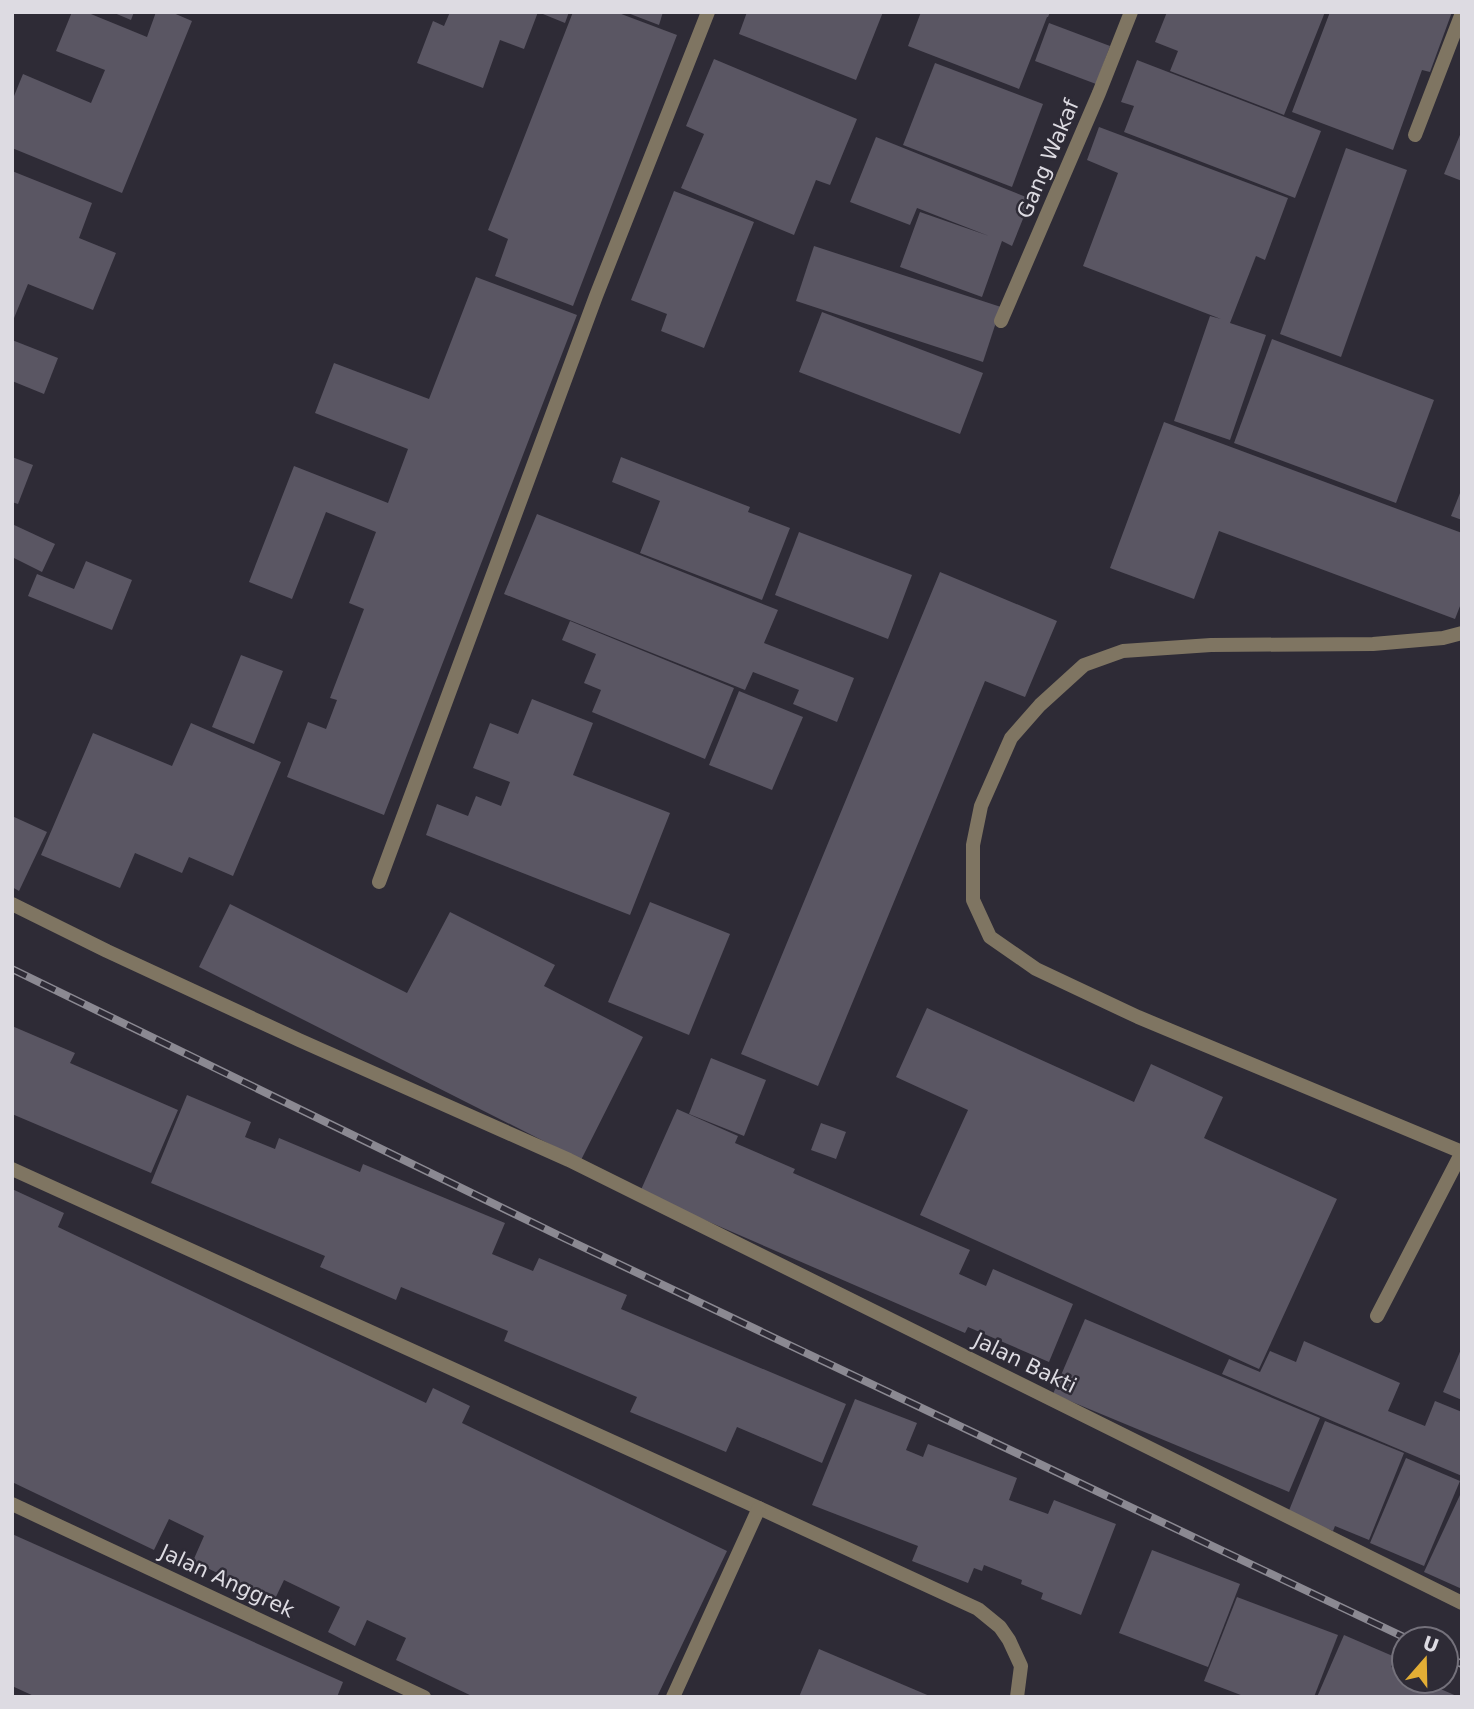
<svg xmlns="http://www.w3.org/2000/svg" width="1474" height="1709" font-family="'DejaVu Sans',sans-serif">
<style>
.building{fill:#5a5663}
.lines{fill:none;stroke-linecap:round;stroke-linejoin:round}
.service{stroke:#7f7562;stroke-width:14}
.minor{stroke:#7f7562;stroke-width:14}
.rail-casing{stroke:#8b8992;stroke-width:8}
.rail{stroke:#2e2b36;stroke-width:5;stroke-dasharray:16;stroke-linecap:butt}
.labels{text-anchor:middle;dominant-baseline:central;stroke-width:5;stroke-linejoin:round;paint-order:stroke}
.street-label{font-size:21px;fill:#dddbe2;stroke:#2e2b36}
</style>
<rect width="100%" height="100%" fill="#2e2b36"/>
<!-- building -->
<g class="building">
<polygon points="72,12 86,12 147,37 156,12 171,12 192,21 122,193 12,148 12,101 23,74 91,103 105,70 56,51"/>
<polygon points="112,12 134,12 131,20"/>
<polygon points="450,12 569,12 565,23 538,12 524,49 500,40 483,88 417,63 433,21 444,26"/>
<polygon points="573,12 616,12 677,35 573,306 495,276 508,239 488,230"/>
<polygon points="625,12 663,12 659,25"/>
<polygon points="747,12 883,12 856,80 739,34"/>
<polygon points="921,12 1050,12 1048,17 1047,17 1019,89 908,46"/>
<polygon points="1167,12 1325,12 1284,115 1170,71 1178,51 1155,42"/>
<polygon points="1330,12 1452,12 1430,72 1422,70 1393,150 1292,112"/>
<polygon points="1049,23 1110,46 1096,84 1035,61"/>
<polygon points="714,59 857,119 830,185 816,180 794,235 681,188 704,134 686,126"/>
<polygon points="1137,60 1321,131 1295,198 1124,132 1134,106 1121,102"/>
<polygon points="935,63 1043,104 1012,187 903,145"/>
<polygon points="1099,127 1288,198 1265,260 1256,256 1230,323 1266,335 1230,440 1174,421 1210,316 1221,319 1083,266 1118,173 1087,160"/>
<polygon points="1462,130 1462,181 1444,174"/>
<polygon points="876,137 1031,199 1012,246 1002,241 982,297 900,267 920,212 989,236 917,208 910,225 850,202"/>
<polygon points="1346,148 1407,170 1341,357 1280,334"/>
<polygon points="12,171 92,203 79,238 116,253 93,310 28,284 12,323"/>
<polygon points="674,191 754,222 704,348 661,331 667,314 631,300"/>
<polygon points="814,246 1001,307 983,362 796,301"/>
<polygon points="476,277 577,315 384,815 287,777 308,722 326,729 337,700 330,698 364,609 349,603 376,532 326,512 292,599 249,582 294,466 388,503 408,449 315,413 334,363 429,399"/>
<polygon points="822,312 983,373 960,434 799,372"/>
<polygon points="1272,339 1434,400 1396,503 1234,443"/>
<polygon points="12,340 58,358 44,394 12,381"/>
<polygon points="1164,422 1462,533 1462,601 1455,619 1219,531 1194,599 1110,568"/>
<polygon points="12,457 33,465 18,504 12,502"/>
<polygon points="621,457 750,507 748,512 790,528 762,600 640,553 660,501 612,482"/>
<polygon points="1462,488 1462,520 1451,516"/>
<polygon points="537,514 778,610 764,643 854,678 837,722 793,704 799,690 753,672 745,690 504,594"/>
<polygon points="12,524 55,544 42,572 12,557"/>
<polygon points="799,532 912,575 888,639 775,595"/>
<polygon points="86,561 132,580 112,630 28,596 37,574 74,589"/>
<polygon points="940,572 1057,621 1025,697 985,681 818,1086 741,1054"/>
<polygon points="570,621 734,688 705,759 592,712 601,690 584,683 596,654 562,640"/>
<polygon points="241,655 283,671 254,744 212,727"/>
<polygon points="739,691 803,717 772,790 709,765"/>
<polygon points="532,699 593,723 573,775 670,813 630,915 426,835 437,804 468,816 476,796 501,806 510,782 473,768 490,723 518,734"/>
<polygon points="191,723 281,762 233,876 189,857 182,873 135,853 120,888 41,855 93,733 172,766"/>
<polygon points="12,816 47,832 19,891 12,887"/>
<polygon points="650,902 730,934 689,1035 608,1002"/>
<polygon points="230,904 407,993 450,912 555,965 544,986 643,1037 581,1160 199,967"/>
<polygon points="927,1008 1134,1102 1151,1064 1223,1097 1204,1138 1337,1199 1259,1369 920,1215 968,1110 896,1077"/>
<polygon points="12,1026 75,1053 70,1063 178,1110 151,1173 12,1114"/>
<polygon points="711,1058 766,1080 744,1136 689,1114"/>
<polygon points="187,1095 251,1122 245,1137 275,1149 279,1138 360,1172 363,1164 505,1223 492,1254 533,1271 539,1258 627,1295 621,1309 846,1404 822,1463 737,1427 726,1452 681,1433 630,1412 637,1397 504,1341 508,1331 401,1287 396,1300 320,1267 325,1256 151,1183"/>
<polygon points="677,1109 738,1136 735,1143 795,1169 793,1173 970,1250 959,1274 986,1286 993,1269 1073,1304 1049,1362 968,1327 965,1333 640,1192"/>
<polygon points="821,1123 846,1132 836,1159 811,1150"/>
<polygon points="12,1189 64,1213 58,1227 426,1403 433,1388 470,1406 462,1423 727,1551 657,1697 474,1697 396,1660 406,1638 367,1620 355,1646 328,1632 340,1607 284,1580 274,1601 193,1561 204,1536 169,1519 154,1550 12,1482"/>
<polygon points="1085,1319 1320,1418 1289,1492 1053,1394"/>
<polygon points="1304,1341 1400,1383 1388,1411 1425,1426 1435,1401 1462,1412 1462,1476 1222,1374 1229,1359 1260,1372 1270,1351 1296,1362"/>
<polygon points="1462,1347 1462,1400 1443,1392"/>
<polygon points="855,1399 917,1423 906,1450 923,1457 928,1444 1017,1478 1009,1500 1048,1514 1054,1500 1116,1524 1081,1615 1041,1599 1043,1593 1021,1584 1022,1580 984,1565 982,1571 974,1568 968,1583 912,1561 918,1546 812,1505"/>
<polygon points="1325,1421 1404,1453 1369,1540 1335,1526 1333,1531 1288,1513"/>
<polygon points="1406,1458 1460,1481 1424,1566 1370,1543"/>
<polygon points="1460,1495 1462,1496 1462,1589 1424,1572"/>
<polygon points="12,1534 343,1682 337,1697 36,1697 12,1686"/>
<polygon points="1152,1550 1240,1584 1208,1667 1119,1633"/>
<polygon points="1237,1597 1338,1635 1314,1697 1246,1697 1204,1681"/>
<polygon points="1344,1635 1395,1657 1391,1667 1404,1673 1404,1681 1422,1681 1459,1697 1317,1697"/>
<polygon points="819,1649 932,1697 799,1697"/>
</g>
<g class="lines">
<!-- service -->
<g class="service">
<polyline points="1462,633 1443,638 1373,644 1211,645 1123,651 1084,665 1040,705 1011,738 981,806 973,845 973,900 990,937 1036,969 1138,1017 1462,1152"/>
<polyline points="1377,1316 1462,1152"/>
</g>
<!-- minor -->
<g class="minor">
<polyline points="1415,135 1462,13"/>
<polyline points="1001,321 1099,93 1131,12"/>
<polyline points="379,882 596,296 708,12"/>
<polyline points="12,904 107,951 299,1040 569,1160 1462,1603"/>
<polyline points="12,1169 759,1508 978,1609 1000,1627 1009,1640 1021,1666 1017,1697"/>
<polyline points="12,1504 424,1697"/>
<polyline points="673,1697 759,1508"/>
</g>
<defs>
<g id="rail">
<polyline points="12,969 564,1238 1408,1639"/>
<polyline points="1446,1657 1462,1664"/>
</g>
</defs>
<!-- rail casing -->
<use href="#rail" class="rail-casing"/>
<!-- rail -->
<use href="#rail" class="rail"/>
</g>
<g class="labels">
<!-- street labels -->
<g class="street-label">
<text transform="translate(1048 159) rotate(-67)">Gang Wakaf</text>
<text transform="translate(1025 1363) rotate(26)">Jalan Bakti</text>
<text transform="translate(227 1581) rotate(25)">Jalan Anggrek</text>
</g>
</g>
<!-- border -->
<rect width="1474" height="1709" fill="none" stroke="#dddbe2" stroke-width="28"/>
<!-- north arrow -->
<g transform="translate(1425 1660) rotate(20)"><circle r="33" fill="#2e2b36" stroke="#74717b" stroke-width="2"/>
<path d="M0-5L12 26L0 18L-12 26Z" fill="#e3ae35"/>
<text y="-10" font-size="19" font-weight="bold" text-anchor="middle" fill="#dddbe2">U</text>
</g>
</svg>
